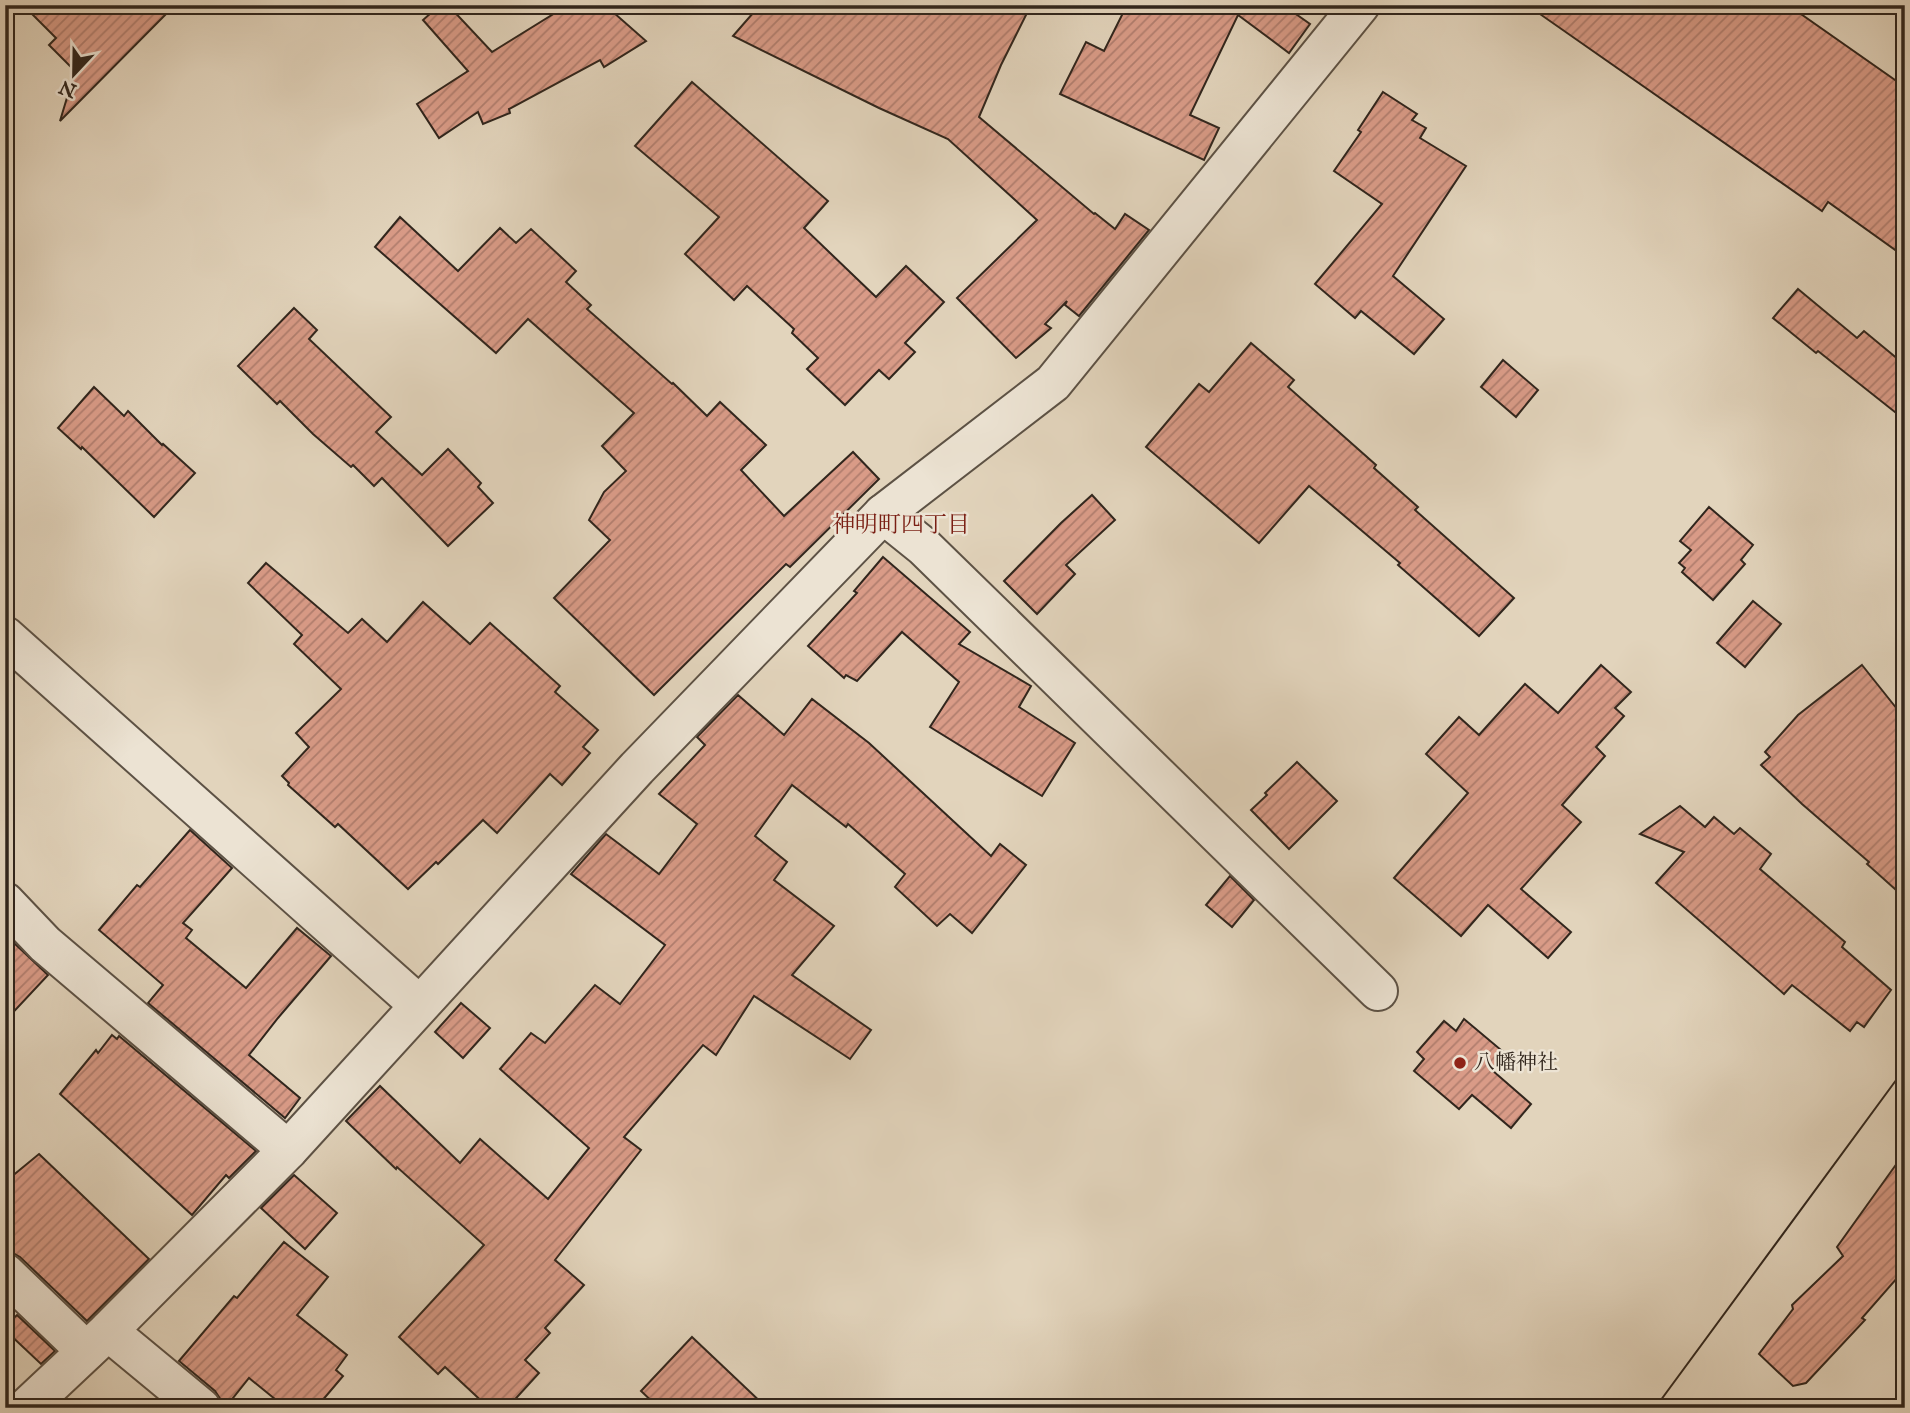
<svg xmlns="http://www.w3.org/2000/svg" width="1910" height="1413" font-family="'IM FELL English','Noto Serif JP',serif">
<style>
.building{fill:url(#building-hatch);stroke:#31261d;stroke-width:2}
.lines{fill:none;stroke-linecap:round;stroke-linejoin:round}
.minor-casing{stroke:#5d5245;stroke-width:42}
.minor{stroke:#ece3d3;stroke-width:38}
.tram{stroke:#31261d;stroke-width:2}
.poi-dot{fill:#8f2418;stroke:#ece3d3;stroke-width:2.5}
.labels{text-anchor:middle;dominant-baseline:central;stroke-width:5;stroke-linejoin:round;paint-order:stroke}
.poi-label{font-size:21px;fill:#31261d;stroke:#ece3d3;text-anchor:start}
.neighbourhood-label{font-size:23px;fill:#7a1f14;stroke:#ece3d3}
</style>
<defs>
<pattern id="building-hatch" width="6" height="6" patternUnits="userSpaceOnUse" patternTransform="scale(1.75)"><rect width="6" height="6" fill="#d99b87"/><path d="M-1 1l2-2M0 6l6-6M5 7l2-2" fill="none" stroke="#b17e6e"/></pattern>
</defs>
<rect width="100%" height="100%" fill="#e2d4bc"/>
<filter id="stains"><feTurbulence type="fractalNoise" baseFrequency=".00286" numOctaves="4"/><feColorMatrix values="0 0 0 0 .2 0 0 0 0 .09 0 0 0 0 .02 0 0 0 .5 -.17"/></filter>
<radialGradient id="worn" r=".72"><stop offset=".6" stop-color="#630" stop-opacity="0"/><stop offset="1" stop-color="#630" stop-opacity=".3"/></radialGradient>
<!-- building -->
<g class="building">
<polygon points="23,5 175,5 60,121 75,71 49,45 56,38"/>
<polygon points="440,5 448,5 492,52 568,5 605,5 646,41 604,67 600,60 509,109 510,113 483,124 478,112 439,138 417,104 468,71 423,20"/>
<polygon points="760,5 1031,5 1001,65 979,117 1094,214 1095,213 1115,229 1125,214 1149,230 1079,316 1065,305 1067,301 1045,324 1051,328 1016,358 957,298 1037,220 948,139 879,108 733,36"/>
<polygon points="1127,5 1283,5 1310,24 1289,53 1238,15 1190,115 1219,128 1204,160 1060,94 1086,42 1104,51"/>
<polygon points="1527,5 1788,5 1905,87 1905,257 1828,202 1822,211"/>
<polygon points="692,82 828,201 804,228 876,297 906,266 944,302 905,343 915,352 889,379 879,370 845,405 807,369 818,358 792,333 794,329 747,286 734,300 685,254 719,217 635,146"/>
<polygon points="1383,92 1417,114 1412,120 1426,128 1420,138 1466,166 1393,276 1444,319 1414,354 1361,311 1355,318 1315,284 1382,204 1334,171 1361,132 1358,130"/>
<polygon points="400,217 458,271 500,228 516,243 531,229 576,271 566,282 591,305 587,309 672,384 673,383 707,416 720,402 766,445 741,470 784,516 853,452 879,479 790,567 786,564 654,695 554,598 610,540 589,520 604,492 626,471 602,446 634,413 528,319 496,353 375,247"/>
<polygon points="1798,289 1857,338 1864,331 1905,365 1905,420 1818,351 1816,353 1773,318"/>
<polygon points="294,308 317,330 309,339 391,417 376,432 422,475 448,449 481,483 478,487 493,503 448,546 382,478 374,486 353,465 351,467 313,434 280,401 277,404 238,366"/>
<polygon points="1251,343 1294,380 1288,387 1376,465 1374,468 1418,507 1415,510 1514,598 1479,636 1398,565 1400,563 1309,486 1259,543 1146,447 1199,384 1209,392"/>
<polygon points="1503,360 1538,390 1516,417 1481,387"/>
<polygon points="94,387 124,416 128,411 162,445 163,444 195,473 154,517 82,447 81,449 58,428"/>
<polygon points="1092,495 1115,520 1066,565 1075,574 1037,614 1004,581 1061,523"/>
<polygon points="1709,507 1753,545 1741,560 1745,564 1713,600 1682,572 1685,568 1679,563 1691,550 1680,541"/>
<polygon points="883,557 970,632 959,644 1031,686 1019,707 1075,743 1042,796 930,727 959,682 902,632 857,681 846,675 844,678 808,646 857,593 854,591"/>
<polygon points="266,563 348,633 362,619 387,642 423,602 470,644 490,623 560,686 555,692 598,730 583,747 590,753 562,785 550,774 497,833 483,820 438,864 436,862 408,889 338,824 335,827 288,785 289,783 282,776 309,747 296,733 341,689 294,644 302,635 248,583"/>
<polygon points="1753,601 1781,624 1745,667 1717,643"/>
<polygon points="1601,665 1631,692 1615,708 1624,716 1596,747 1605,756 1562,805 1581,822 1521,889 1571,932 1548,958 1488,905 1461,936 1394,878 1468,793 1426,754 1459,717 1479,735 1525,684 1558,713"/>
<polygon points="1862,665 1905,719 1905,898 1867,864 1869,862 1802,804 1761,765 1770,757 1765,752 1798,715"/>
<polygon points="738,695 784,735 812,699 869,743 991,856 1000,844 1026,865 972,933 950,914 937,926 895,887 905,874 848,824 846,827 792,785 755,836 787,862 774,880 834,926 792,975 871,1030 850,1059 754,996 716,1055 703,1045 624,1137 641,1150 555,1260 584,1285 545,1328 550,1333 525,1360 539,1373 507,1408 489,1408 445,1367 438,1374 399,1337 484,1245 397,1167 396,1169 346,1121 380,1086 460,1163 480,1139 548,1199 589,1148 500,1069 531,1033 545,1043 595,985 620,1004 665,945 571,874 606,834 659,874 697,824 659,794 705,745 697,737"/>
<polygon points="1297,762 1337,801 1289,849 1251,810 1267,795 1265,793"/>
<polygon points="1680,806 1705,827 1714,817 1734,834 1740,828 1771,854 1760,869 1845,942 1842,947 1891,990 1864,1027 1857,1022 1850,1031 1792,985 1784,994 1656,883 1684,852 1640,834"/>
<polygon points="190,830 232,868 183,923 192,930 186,938 246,988 297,928 331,956 278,1018 249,1055 300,1098 285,1118 148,1003 163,985 99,930 137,885 140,887"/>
<polygon points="1230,876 1254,900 1232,927 1206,905"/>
<polygon points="13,942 48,975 5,1021 5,950"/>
<polygon points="461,1003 490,1028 463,1058 435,1032"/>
<polygon points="1464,1019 1507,1055 1493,1071 1531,1104 1511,1128 1472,1095 1459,1109 1414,1071 1424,1059 1417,1052 1444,1021 1456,1031"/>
<polygon points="112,1035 117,1039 119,1036 256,1151 229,1178 226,1175 192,1215 60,1094 96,1050 98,1053"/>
<polygon points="1905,1152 1905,1269 1862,1318 1865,1320 1806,1383 1793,1386 1759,1354 1793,1309 1792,1305 1843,1256 1837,1247"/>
<polygon points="39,1154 149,1259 87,1321 20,1257 11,1252 5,1252 5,1182"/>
<polygon points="294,1175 337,1213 305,1249 261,1208"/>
<polygon points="284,1242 328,1277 297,1315 347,1355 336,1370 343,1376 316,1408 286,1408 249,1378 225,1408 222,1408 221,1400 215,1391 179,1361 234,1296 237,1298"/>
<polygon points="17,1315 55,1351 41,1364 5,1330 5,1326"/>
<polygon points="692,1337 767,1408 659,1408 641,1391"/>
</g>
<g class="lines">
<defs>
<g id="minor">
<polyline points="883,514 924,547 1378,991"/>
<polyline points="5,636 419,1005"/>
<polyline points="5,902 45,944 288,1150"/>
<polyline points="5,1273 86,1351"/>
<polyline points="108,1331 201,1408"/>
<polyline points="26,1408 108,1331 288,1150 637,768 883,514 1053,383 1360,5"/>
</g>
</defs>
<!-- minor casing -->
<use href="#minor" class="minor-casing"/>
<!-- minor -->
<use href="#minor" class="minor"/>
<!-- tram -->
<polyline class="tram" points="1655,1408 1905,1068"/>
</g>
<!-- markers -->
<circle class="poi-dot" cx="1460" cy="1063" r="7"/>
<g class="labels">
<!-- poi labels -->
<g class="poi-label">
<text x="1474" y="1063">八幡神社</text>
</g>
<!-- neighbourhood labels -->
<g class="neighbourhood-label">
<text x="901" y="525">神明町四丁目</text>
</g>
</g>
<!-- margin -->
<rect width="1910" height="1413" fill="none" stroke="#e2d4bc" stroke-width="28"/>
<rect x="7" y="7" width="1896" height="1399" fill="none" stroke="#31261d" stroke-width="3.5"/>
<rect x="14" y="14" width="1882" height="1385" fill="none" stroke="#31261d" stroke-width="2"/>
<!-- north arrow -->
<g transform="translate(74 74) rotate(202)" stroke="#ece3d3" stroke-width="5" paint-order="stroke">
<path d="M0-5L12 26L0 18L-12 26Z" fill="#31261d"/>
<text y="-10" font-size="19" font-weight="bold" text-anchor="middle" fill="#31261d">N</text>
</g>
<rect width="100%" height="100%" filter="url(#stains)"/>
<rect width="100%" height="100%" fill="url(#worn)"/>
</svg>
